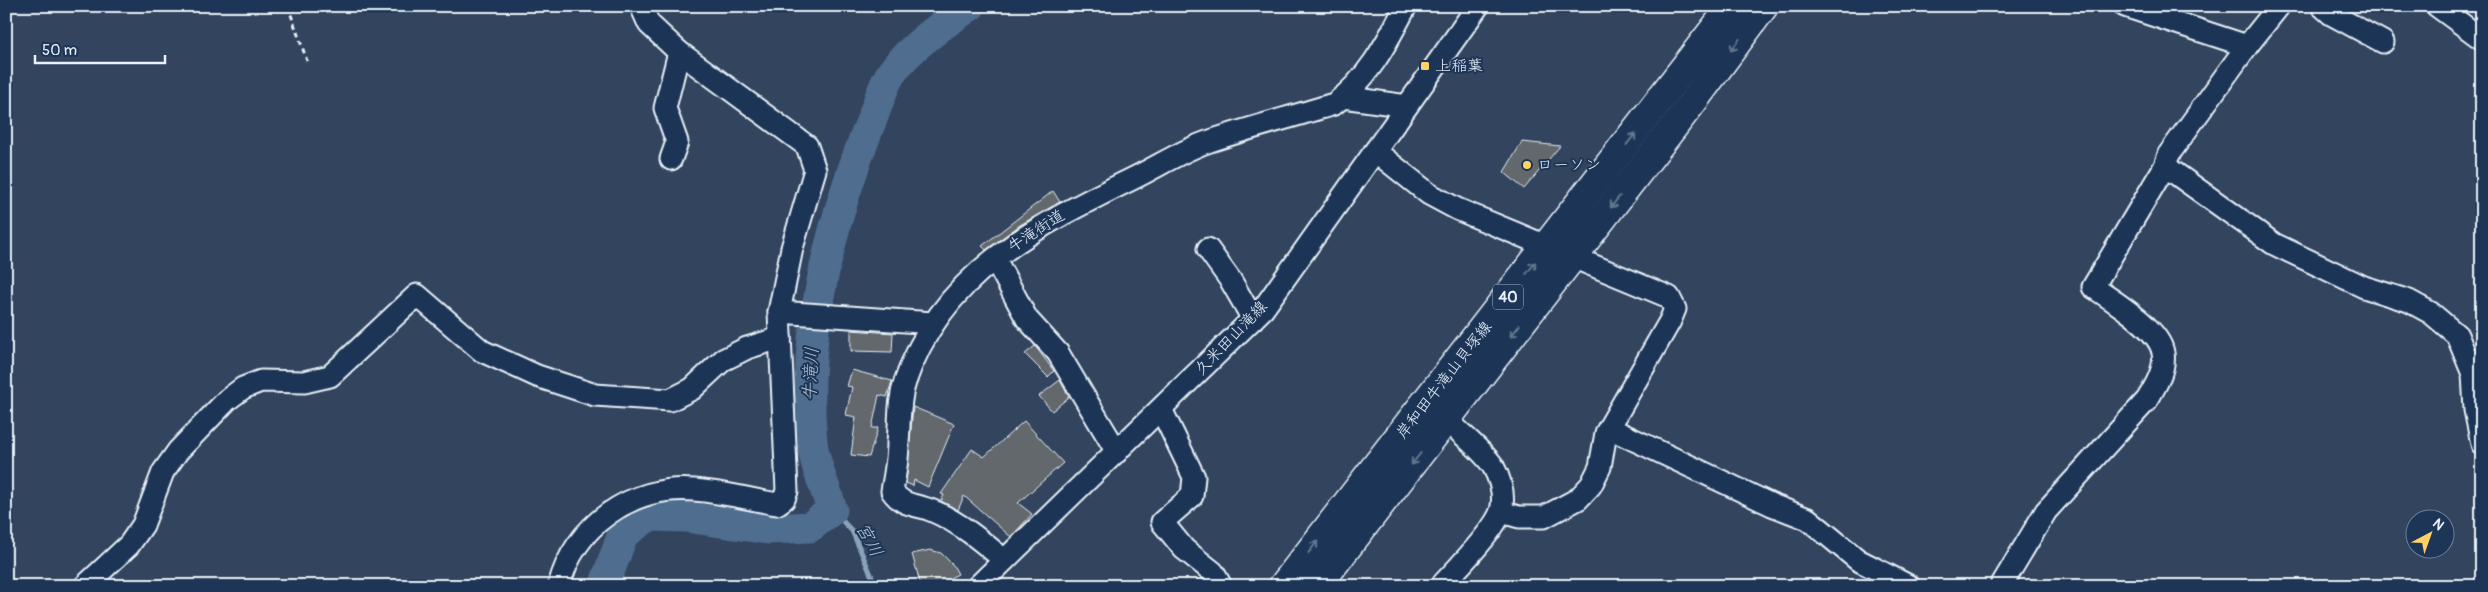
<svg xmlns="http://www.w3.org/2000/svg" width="2488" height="592" font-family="Pangolin,'Klee One',sans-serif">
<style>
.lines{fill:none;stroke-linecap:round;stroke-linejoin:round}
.stream{stroke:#8ca2b9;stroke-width:5}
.river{stroke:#4f6d8f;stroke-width:31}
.building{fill:#63676d;stroke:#e8f1f8}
.minor-casing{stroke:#e8f1f8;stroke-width:25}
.major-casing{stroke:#e8f1f8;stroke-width:31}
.path{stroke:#e8f1f8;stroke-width:3;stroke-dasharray:5 4;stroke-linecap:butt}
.minor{stroke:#1d3557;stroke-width:21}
.major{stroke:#1d3557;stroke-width:28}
.oneway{stroke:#64778f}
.poi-dot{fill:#ffd166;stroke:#1d3557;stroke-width:2}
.labels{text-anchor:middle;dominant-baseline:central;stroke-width:4;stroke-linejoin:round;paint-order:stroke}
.shield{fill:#1d3557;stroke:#abb9c8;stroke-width:1}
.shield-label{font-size:15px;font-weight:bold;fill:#e8f1f8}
.poi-label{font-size:16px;fill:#e8f1f8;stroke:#1d3557;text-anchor:start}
.street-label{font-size:16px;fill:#e8f1f8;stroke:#1d3557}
.water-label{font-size:18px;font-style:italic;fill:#b2c3d3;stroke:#1d3557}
</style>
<rect width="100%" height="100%" fill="#32445e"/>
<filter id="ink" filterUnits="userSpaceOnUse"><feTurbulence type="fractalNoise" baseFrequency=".02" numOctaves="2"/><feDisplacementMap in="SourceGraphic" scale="10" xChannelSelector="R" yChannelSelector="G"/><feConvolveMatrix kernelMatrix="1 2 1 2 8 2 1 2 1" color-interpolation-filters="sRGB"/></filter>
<g filter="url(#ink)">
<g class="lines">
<!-- stream -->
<polyline class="stream" points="832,510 852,531 876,586"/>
<!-- river -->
<path class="river" d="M604,586L623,534L649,516L686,517L768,529L810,527L832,510C826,488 814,464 812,441C801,337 831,221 870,124C877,108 882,86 892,72C910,47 945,23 970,6"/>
</g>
<!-- building -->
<g class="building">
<polygon points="1522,142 1560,146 1524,189 1504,172"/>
<polygon points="1053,191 1060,202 1020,225 986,250 982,246"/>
<polygon points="851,330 893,333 892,352 851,351"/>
<polygon points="1035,346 1054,371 1048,377 1025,354"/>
<polygon points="852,370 892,381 887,397 879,395 872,428 878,428 869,457 851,455 856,417 846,415 852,387 847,386"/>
<polygon points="1060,380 1069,397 1052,411 1039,396"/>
<polygon points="913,407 954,424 928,487 914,480 913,486 906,483"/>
<polygon points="1024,421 1063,463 1018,503 1032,514 1011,537 964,496 958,510 941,501 944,495 941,494 972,449 984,457"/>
<polygon points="930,550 941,553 953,565 958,574 950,578 952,586 921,586 912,554"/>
</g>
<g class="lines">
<defs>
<g id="minor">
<polyline points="2125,6 2247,46"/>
<polyline points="2322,6 2331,14 2383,42"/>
<polyline points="2437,6 2482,39"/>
<polyline points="1343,97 1407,106"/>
<polyline points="1375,151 1429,194 1457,209 1669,297 1675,309 1670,321 1606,433 1600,467 1591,485 1578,499 1544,517 1519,517 1501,512"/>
<polyline points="671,159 677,142 665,108 679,52"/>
<polyline points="2165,166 2274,244 2364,287 2409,301 2431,313 2457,335 2473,374 2475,410 2482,444"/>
<polyline points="1208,249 1231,281 1253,319"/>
<polyline points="995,259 1027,319 1058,353 1117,452"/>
<polyline points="779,312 933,323"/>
<polyline points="1161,409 1194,477 1192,496 1162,522 1184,549 1213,572 1221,586"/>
<polyline points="1609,428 1772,505 1808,519 1858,560 1909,586"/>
<path d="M1004,560C983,542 959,522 933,511C917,504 903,507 892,491C895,475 898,458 898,442C900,422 898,402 905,382C941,274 1036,226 1132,179C1157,167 1181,151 1207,142C1248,128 1292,117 1334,104C1368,80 1387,42 1406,6"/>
<polyline points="85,586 129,545 143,525 163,472 178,451 227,400 243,388 261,381 304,382 330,376 417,295 482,351 537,376 595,395 670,400 692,389 723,360 747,348 780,338"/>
<path d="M559,586C574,526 631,485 694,490C721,492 749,499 777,504L784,499L787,491L779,312L792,248L815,170L807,146L679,52L649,24L641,6"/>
<polyline points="978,586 1263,309 1478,6"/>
<path d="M1441,586C1456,570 1495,530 1501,511C1505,496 1500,479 1493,466C1483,451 1460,433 1447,420"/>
<path d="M2001,586L2046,511L2147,400C2155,387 2166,369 2163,353C2160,329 2112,300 2093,287L2165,166L2169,154L2247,46L2279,6"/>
</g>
<g id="major">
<polyline points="1283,586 1732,6"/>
<polyline points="1317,586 1695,99 1764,6"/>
</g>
</defs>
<!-- minor casing -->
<use href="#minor" class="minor-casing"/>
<!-- major casing -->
<use href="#major" class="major-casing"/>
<!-- path -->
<g class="path">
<polyline points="288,6 307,61"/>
<polyline points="6,84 11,81"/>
</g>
<!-- minor -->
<use href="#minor" class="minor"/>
<!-- major -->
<use href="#major" class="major"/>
</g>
<!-- one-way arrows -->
<defs><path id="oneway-shaft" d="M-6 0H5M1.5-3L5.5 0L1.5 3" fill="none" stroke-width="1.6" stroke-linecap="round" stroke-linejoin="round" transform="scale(1.25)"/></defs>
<g class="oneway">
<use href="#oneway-shaft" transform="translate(1735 45) rotate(127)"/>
<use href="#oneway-shaft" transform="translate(1631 139) rotate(-52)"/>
<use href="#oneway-shaft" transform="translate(1615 202) rotate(128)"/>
<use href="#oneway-shaft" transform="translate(1531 268) rotate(-52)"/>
<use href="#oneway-shaft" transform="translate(1515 331) rotate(128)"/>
<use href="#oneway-shaft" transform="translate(1416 459) rotate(128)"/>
<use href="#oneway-shaft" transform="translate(1313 547) rotate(-52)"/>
</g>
</g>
<!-- markers -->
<g class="poi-dot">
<rect x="1420" y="61" width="10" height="10" rx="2.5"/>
<circle cx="1527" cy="165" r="5"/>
</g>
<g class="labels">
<!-- shield labels -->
<rect class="shield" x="1493" y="284.5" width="30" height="25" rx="4"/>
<g class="shield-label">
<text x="1508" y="297">40</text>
</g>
<!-- poi labels -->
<g class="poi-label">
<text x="1435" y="66">上稲葉</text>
<text x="1537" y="165">ローソン</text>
</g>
<!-- street labels -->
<g class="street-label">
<text transform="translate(1036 231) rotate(-33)">牛滝街道</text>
<text transform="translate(1231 338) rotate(-46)">久米田山滝線</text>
<text transform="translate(1444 380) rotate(-52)">岸和田牛滝山貝塚線</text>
</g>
<!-- water labels -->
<g class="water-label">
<text transform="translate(811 374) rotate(-87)">牛滝川</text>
<text transform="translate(869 540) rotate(62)">宮川</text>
</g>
</g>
<!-- margin -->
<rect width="2488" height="592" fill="none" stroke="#1d3557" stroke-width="25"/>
<rect x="12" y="12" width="2463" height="567" fill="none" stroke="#e8f1f8" stroke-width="2" filter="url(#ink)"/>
<!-- north arrow -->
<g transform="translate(2430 534) rotate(41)"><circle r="24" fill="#1d3557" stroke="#6e8097"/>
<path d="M0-4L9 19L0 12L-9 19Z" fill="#ffd166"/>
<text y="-8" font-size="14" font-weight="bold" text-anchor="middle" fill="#e8f1f8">N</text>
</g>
<!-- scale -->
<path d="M35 55v8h130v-8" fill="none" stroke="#e8f1f8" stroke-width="2.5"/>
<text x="42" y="55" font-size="15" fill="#e8f1f8" stroke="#1d3557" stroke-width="4" paint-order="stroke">50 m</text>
</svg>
